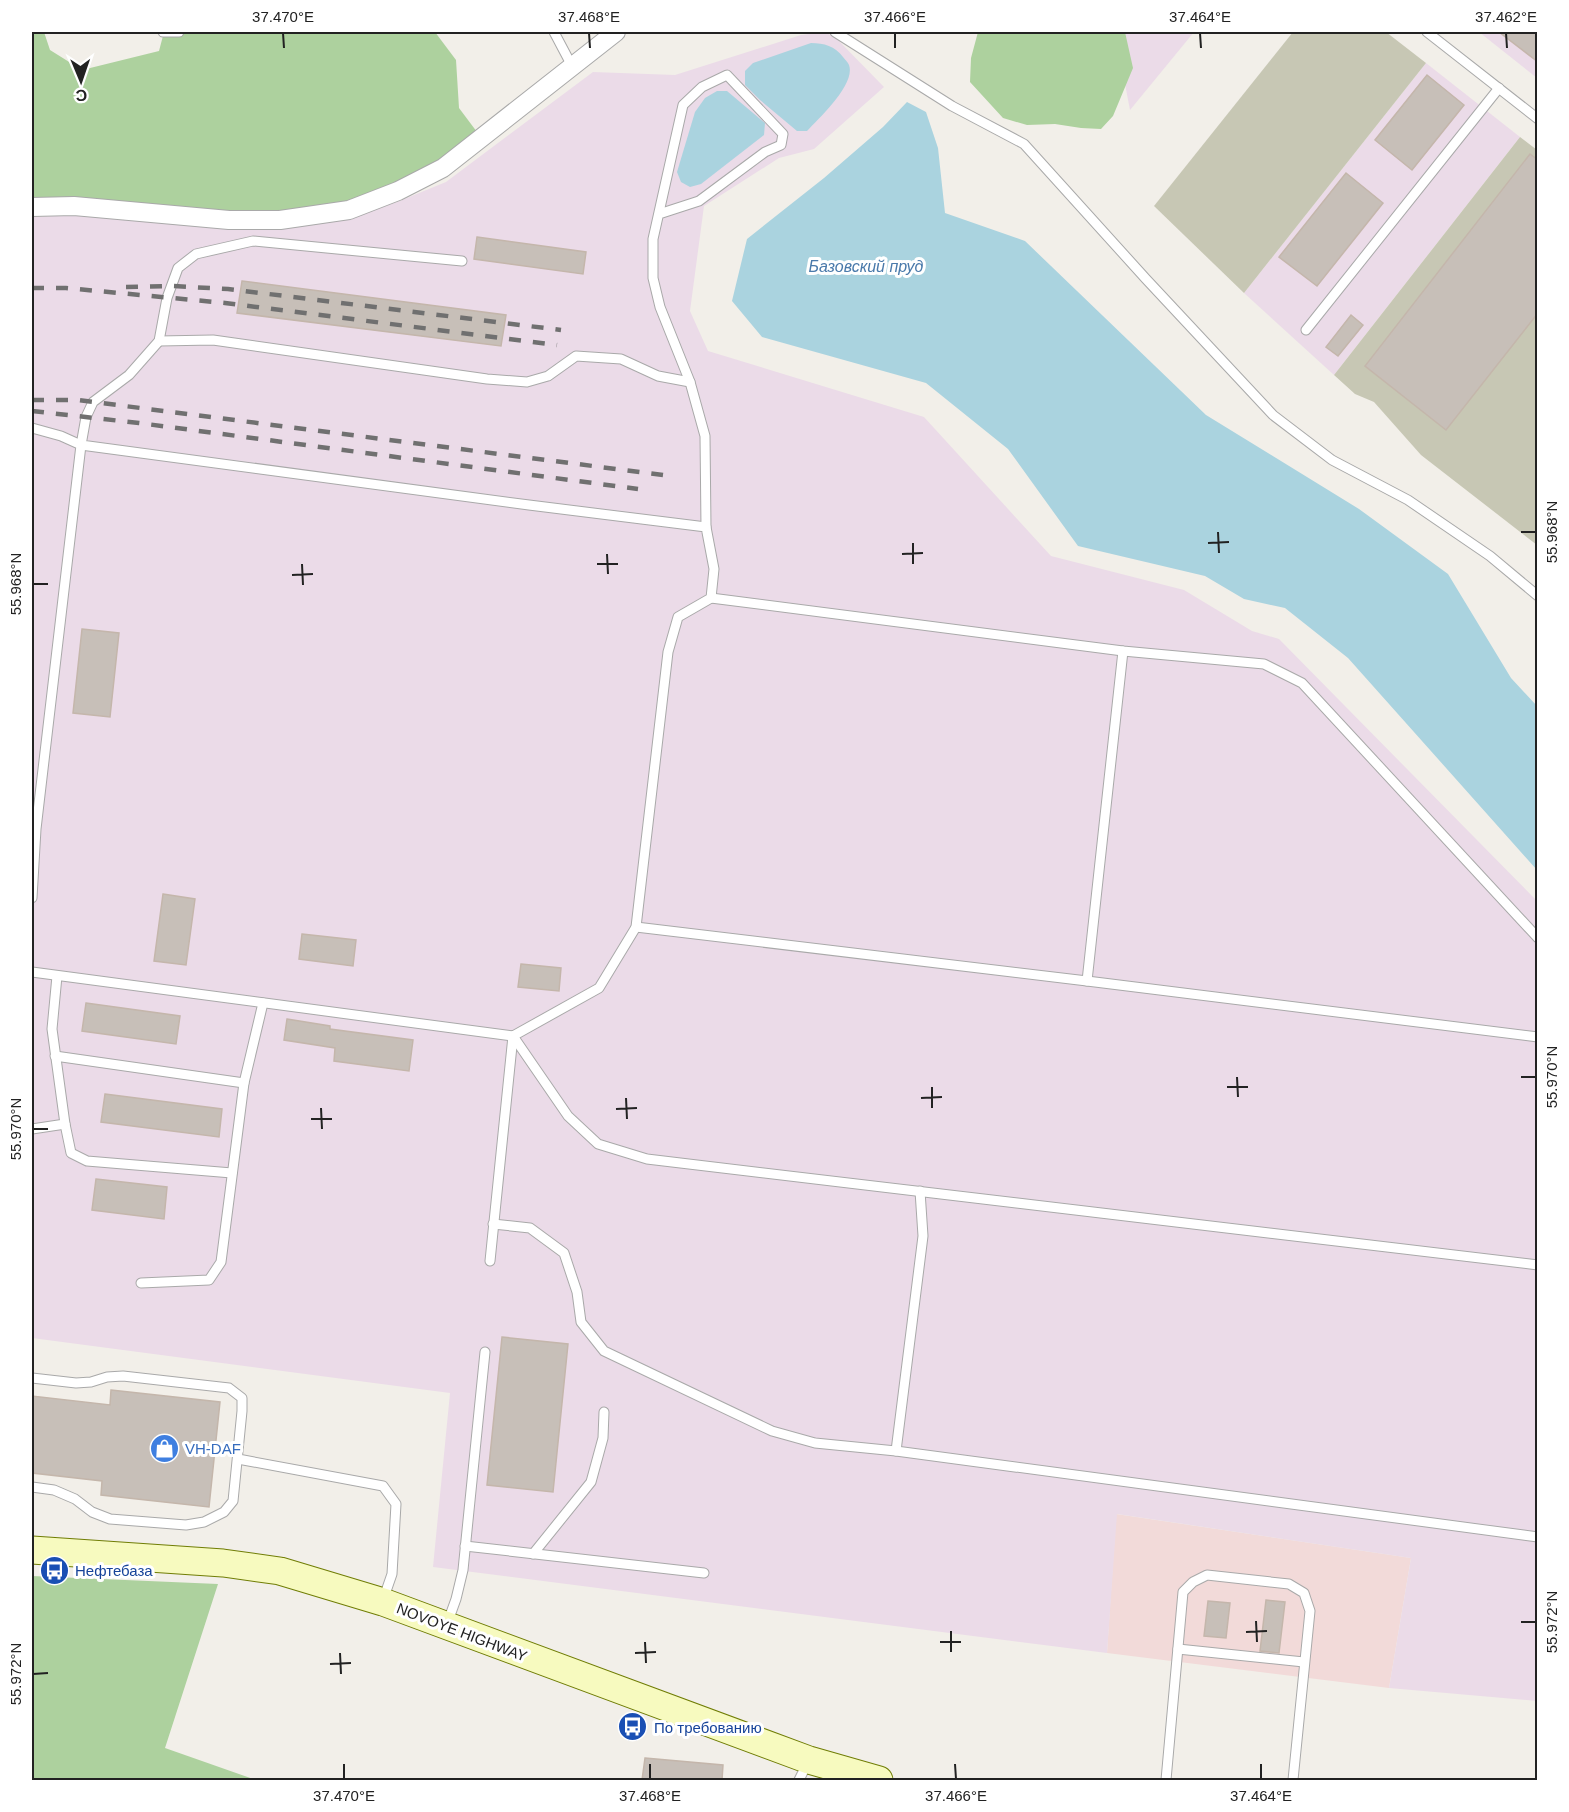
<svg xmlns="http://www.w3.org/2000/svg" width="1569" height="1812" font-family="Arial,sans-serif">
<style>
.commercial{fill:#f2dad9}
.industrial{fill:#ebdbe8}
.construction{fill:#c7c7b4}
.forest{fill:#add19e}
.water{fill:#aad3df}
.building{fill:#c7bfb8;stroke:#c4b6ab;stroke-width:1.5}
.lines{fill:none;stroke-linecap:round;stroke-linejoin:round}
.service-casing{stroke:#a9a9a9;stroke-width:11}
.minor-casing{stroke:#a9a9a9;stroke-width:20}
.secondary-casing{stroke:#707d05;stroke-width:29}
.service{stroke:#fff;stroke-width:9}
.minor{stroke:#fff;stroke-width:18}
.secondary{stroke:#f7fabf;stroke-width:27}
.rail{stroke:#707070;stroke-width:4.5;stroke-dasharray:12 12;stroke-linecap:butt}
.ticks{fill:none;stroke:#222;stroke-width:2}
.labels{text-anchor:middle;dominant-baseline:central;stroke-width:6;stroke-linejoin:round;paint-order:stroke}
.shop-label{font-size:15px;fill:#366cbe;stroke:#fff;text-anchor:start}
.transit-label{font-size:15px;fill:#164399;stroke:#fff;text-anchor:start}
.street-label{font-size:15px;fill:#222;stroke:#fff}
.water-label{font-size:16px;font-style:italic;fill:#4a7aab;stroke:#fff}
.neatline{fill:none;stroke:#222;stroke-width:2}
.ticks-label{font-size:15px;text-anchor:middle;fill:#222}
</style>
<rect width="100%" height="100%" fill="#f2efe9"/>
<!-- commercial -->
<polygon class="commercial" points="1116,1514 1411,1558 1389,1688 1107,1653"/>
<!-- industrial -->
<g class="industrial">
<polygon points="825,32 836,38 884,87 814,149 779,158 704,206 690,311 708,351 924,417 1051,556 1184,590 1252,631 1279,639 1537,901 1537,1701 1389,1688 1411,1558 1117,1514 1107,1653 433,1567 450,1393 32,1338 32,217 74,215 243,230 352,217 397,202 446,182 593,72 675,75 801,35"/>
<polygon points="1115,32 1194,32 1130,110"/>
<polygon points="1479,32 1537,32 1537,78"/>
<polygon points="1426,63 1520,137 1334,375 1244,293"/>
</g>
<!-- construction -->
<g class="construction">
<polygon points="1293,32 1386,32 1426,63 1244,293 1154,206"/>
<polygon points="1520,137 1537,150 1537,545 1421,455 1374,402 1355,394 1334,375"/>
</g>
<!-- forest -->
<g class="forest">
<polygon points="32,32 44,32 50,50 82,70 159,51 164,32 435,32 456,60 459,108 477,132 431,169 363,205 275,218 32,209"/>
<polygon points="978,32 1125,32 1133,68 1113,116 1101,129 1081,128 1055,124 1027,125 1003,118 970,82 971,58"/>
<polygon points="32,1576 218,1584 165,1748 256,1780 32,1780"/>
</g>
<!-- water -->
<g class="water">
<path d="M811,43C824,43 835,46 843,57C845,60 848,62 849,65C856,84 819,118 807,131H797L760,100L745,85V71L753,63Z"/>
<polygon points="717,91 727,91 765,123 764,135 701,184 690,187 681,182 677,172 695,112 705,98"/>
<polygon points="907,102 926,112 938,148 945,213 1025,241 1206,415 1359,509 1448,574 1511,678 1537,706 1537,870 1348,658 1285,608 1244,599 1205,576 1078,546 1008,449 926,383 762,337 732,301 747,239 824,178 883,127"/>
</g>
<!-- building -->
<g class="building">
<polygon points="1499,32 1538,32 1538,62"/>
<polygon points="1427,75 1464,105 1412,170 1375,140"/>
<polygon points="1530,154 1538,160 1538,313 1446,430 1365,366"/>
<polygon points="1346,173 1383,203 1317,286 1279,257"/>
<polygon points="477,237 586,252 583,274 474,259"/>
<polygon points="242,281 506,315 501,346 237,313"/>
<polygon points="1351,315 1363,325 1338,356 1326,347"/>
<polygon points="82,629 119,633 110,717 73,713"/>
<polygon points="163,894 195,899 186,965 154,961"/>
<polygon points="302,934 356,940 353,966 299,959"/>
<polygon points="521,964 561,968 559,991 518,987"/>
<polygon points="86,1003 180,1016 176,1044 82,1031"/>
<polygon points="287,1019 330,1026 330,1029 413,1040 409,1071 334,1061 335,1048 284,1040"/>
<polygon points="105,1094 222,1109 219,1137 101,1122"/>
<polygon points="96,1179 167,1187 164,1219 92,1210"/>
<polygon points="502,1337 568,1344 553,1492 487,1485"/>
<polygon points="111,1390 220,1402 209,1507 101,1495 102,1481 32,1473 32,1396 110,1405"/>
<polygon points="1266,1600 1285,1602 1279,1653 1260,1651"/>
<polygon points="1208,1601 1230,1603 1226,1638 1204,1636"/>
<polygon points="645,1758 723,1765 722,1780 642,1780"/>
</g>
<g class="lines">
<defs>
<g id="service">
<polyline points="163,32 179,32"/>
<polyline points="554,32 572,66"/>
<polyline points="835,32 952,106 1024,144 1146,279 1273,415 1332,460 1408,500 1490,556 1538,596"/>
<polyline points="1427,32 1538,119"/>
<polyline points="659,214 699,201 765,152 781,145 783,134 727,75 702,87 683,105 653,239 653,278 660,307 690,382 705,436 706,527"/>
<polyline points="1306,330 1499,88"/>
<polyline points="159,341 213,340 487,379 527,382 548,376 576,356 621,359 658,376 690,382"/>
<polyline points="32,428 61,436 81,445 36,829 32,898"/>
<polyline points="711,598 1123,651 1264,664 1302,683 1538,938"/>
<polyline points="636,927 1087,981 1538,1037"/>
<polyline points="32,972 513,1036 599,988 636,927 668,652 678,617 711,598 714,569 706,527 529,505 81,445 86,417 93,402 129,375 159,341 167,298 178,268 196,254 253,241 462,261"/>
<polyline points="57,976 52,1029 65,1124 71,1153 87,1161 232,1173"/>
<polyline points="1087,981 1123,651"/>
<polyline points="513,1036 568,1116 598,1144 647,1159 1538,1265"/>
<polyline points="55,1056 244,1083"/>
<polyline points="32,1129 65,1124"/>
<polyline points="493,1224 530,1228 564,1253 577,1292 581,1322 604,1351 772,1431 815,1443 896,1451 1538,1537"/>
<polyline points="490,1261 513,1036"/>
<polyline points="141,1283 209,1280 221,1262 244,1083 263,1003"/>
<polyline points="32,1378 76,1383 91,1382 107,1377 123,1376 229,1388 242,1398 242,1411 233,1501 224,1512 204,1522 186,1525 110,1519 92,1512 75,1499 54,1490 32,1487"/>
<polyline points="896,1451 923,1236 920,1191"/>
<polyline points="238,1459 383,1486 396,1504 392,1574 383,1600"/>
<polyline points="465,1546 704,1573"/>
<polyline points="533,1554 591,1482 603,1438 604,1412"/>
<polyline points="447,1624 456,1599 463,1570 485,1352"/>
<polyline points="1178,1649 1304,1662"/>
<polyline points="799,1780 808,1762"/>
<polyline points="1166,1780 1183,1592 1193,1582 1207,1575 1289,1584 1304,1593 1310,1611 1293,1780"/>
</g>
<polyline id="minor" points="32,207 74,206 229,220 280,220 349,210 398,191 443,168 616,32"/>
<polyline id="secondary" points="32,1550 223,1563 280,1571 383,1602 809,1760 879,1780"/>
</defs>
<!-- service casing -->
<use href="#service" class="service-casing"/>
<!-- minor casing -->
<use href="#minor" class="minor-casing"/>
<!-- secondary casing -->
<use href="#secondary" class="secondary-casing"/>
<!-- service -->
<use href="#service" class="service"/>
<!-- minor -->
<use href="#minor" class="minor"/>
<!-- secondary -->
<use href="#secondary" class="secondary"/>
<!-- rail -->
<g class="rail">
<polyline points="126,287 172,286 228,289 561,330"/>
<polyline points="32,288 66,288 225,303 557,345"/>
<polyline points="32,400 78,400 663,475"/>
<polyline points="32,411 139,423 638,489"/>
</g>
</g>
<!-- ticks -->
<path class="ticks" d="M283,33L284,48M589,33L590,48M895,33V48M1200,33L1201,48M1506,33L1507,48M1218,532L1219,553M1521,532H1536M913,543V564M1208,543L1229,542M607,554L608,574M902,554L923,553M302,564L303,585M597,564H618M292,575L313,574M33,584H48M1237,1077L1238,1097M1521,1077H1536M932,1087V1108M1227,1087H1248M626,1098L627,1119M921,1098L942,1097M321,1108L322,1129M616,1109L637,1108M311,1119H332M33,1129H48M1256,1621L1257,1642M1521,1622H1536M951,1631V1652M1246,1632L1267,1631M645,1642L646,1663M940,1642H961M340,1653L341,1674M635,1653L656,1652M330,1664L351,1663M33,1674L48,1673M344,1764V1779M650,1764V1779M955,1764L956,1779M1261,1764V1779"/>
<!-- icons -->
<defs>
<symbol id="shop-disc" viewBox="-11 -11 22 22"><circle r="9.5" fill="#3f7fe0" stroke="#fff"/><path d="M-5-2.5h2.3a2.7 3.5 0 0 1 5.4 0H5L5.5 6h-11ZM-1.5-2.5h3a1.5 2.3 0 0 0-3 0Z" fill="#fff"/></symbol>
<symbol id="bus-disc" viewBox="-11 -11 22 22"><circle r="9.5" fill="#1a4fb4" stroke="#fff"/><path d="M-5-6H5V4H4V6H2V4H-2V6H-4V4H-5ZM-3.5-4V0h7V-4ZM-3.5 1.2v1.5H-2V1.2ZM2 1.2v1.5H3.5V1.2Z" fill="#fff"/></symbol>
</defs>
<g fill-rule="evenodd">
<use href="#shop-disc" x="148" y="1432" width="33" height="33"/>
<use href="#bus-disc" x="38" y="1554" width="33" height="33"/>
<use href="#bus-disc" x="616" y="1710" width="33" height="33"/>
</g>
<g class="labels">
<!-- shop labels -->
<g class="shop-label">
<text x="185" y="1448">VH-DAF</text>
</g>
<!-- transit labels -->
<g class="transit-label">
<text x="75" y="1570">Нефтебаза</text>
<text x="654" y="1727">По требованию</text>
</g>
<!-- street labels -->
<g class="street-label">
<text transform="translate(462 1632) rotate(21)">NOVOYE HIGHWAY</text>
</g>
<!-- water labels -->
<g class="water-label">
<text x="866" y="266">Базовский пруд</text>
</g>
</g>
<!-- border -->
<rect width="1569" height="1812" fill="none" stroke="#ffffff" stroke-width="66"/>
<!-- north arrow -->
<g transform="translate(81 81) rotate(178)" stroke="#ffffff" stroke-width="4.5" paint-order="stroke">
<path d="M0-4.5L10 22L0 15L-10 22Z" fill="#222222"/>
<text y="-9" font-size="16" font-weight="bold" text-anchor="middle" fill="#222222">С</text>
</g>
<rect x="33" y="33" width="1503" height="1746" class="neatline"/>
<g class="ticks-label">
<text x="283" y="22">37.470°E</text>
<text x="589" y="22">37.468°E</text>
<text x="895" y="22">37.466°E</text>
<text x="1200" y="22">37.464°E</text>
<text x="1506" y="22">37.462°E</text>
<text transform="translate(1552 532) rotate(-90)" y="5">55.968°N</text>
<text transform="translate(16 584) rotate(-90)" y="5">55.968°N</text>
<text transform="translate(1552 1077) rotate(-90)" y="5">55.970°N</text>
<text transform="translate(16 1129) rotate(-90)" y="5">55.970°N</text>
<text transform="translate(1552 1622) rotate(-90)" y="5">55.972°N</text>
<text transform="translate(16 1674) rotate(-90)" y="5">55.972°N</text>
<text x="344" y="1801">37.470°E</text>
<text x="650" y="1801">37.468°E</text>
<text x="956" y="1801">37.466°E</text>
<text x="1261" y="1801">37.464°E</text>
</g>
</svg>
